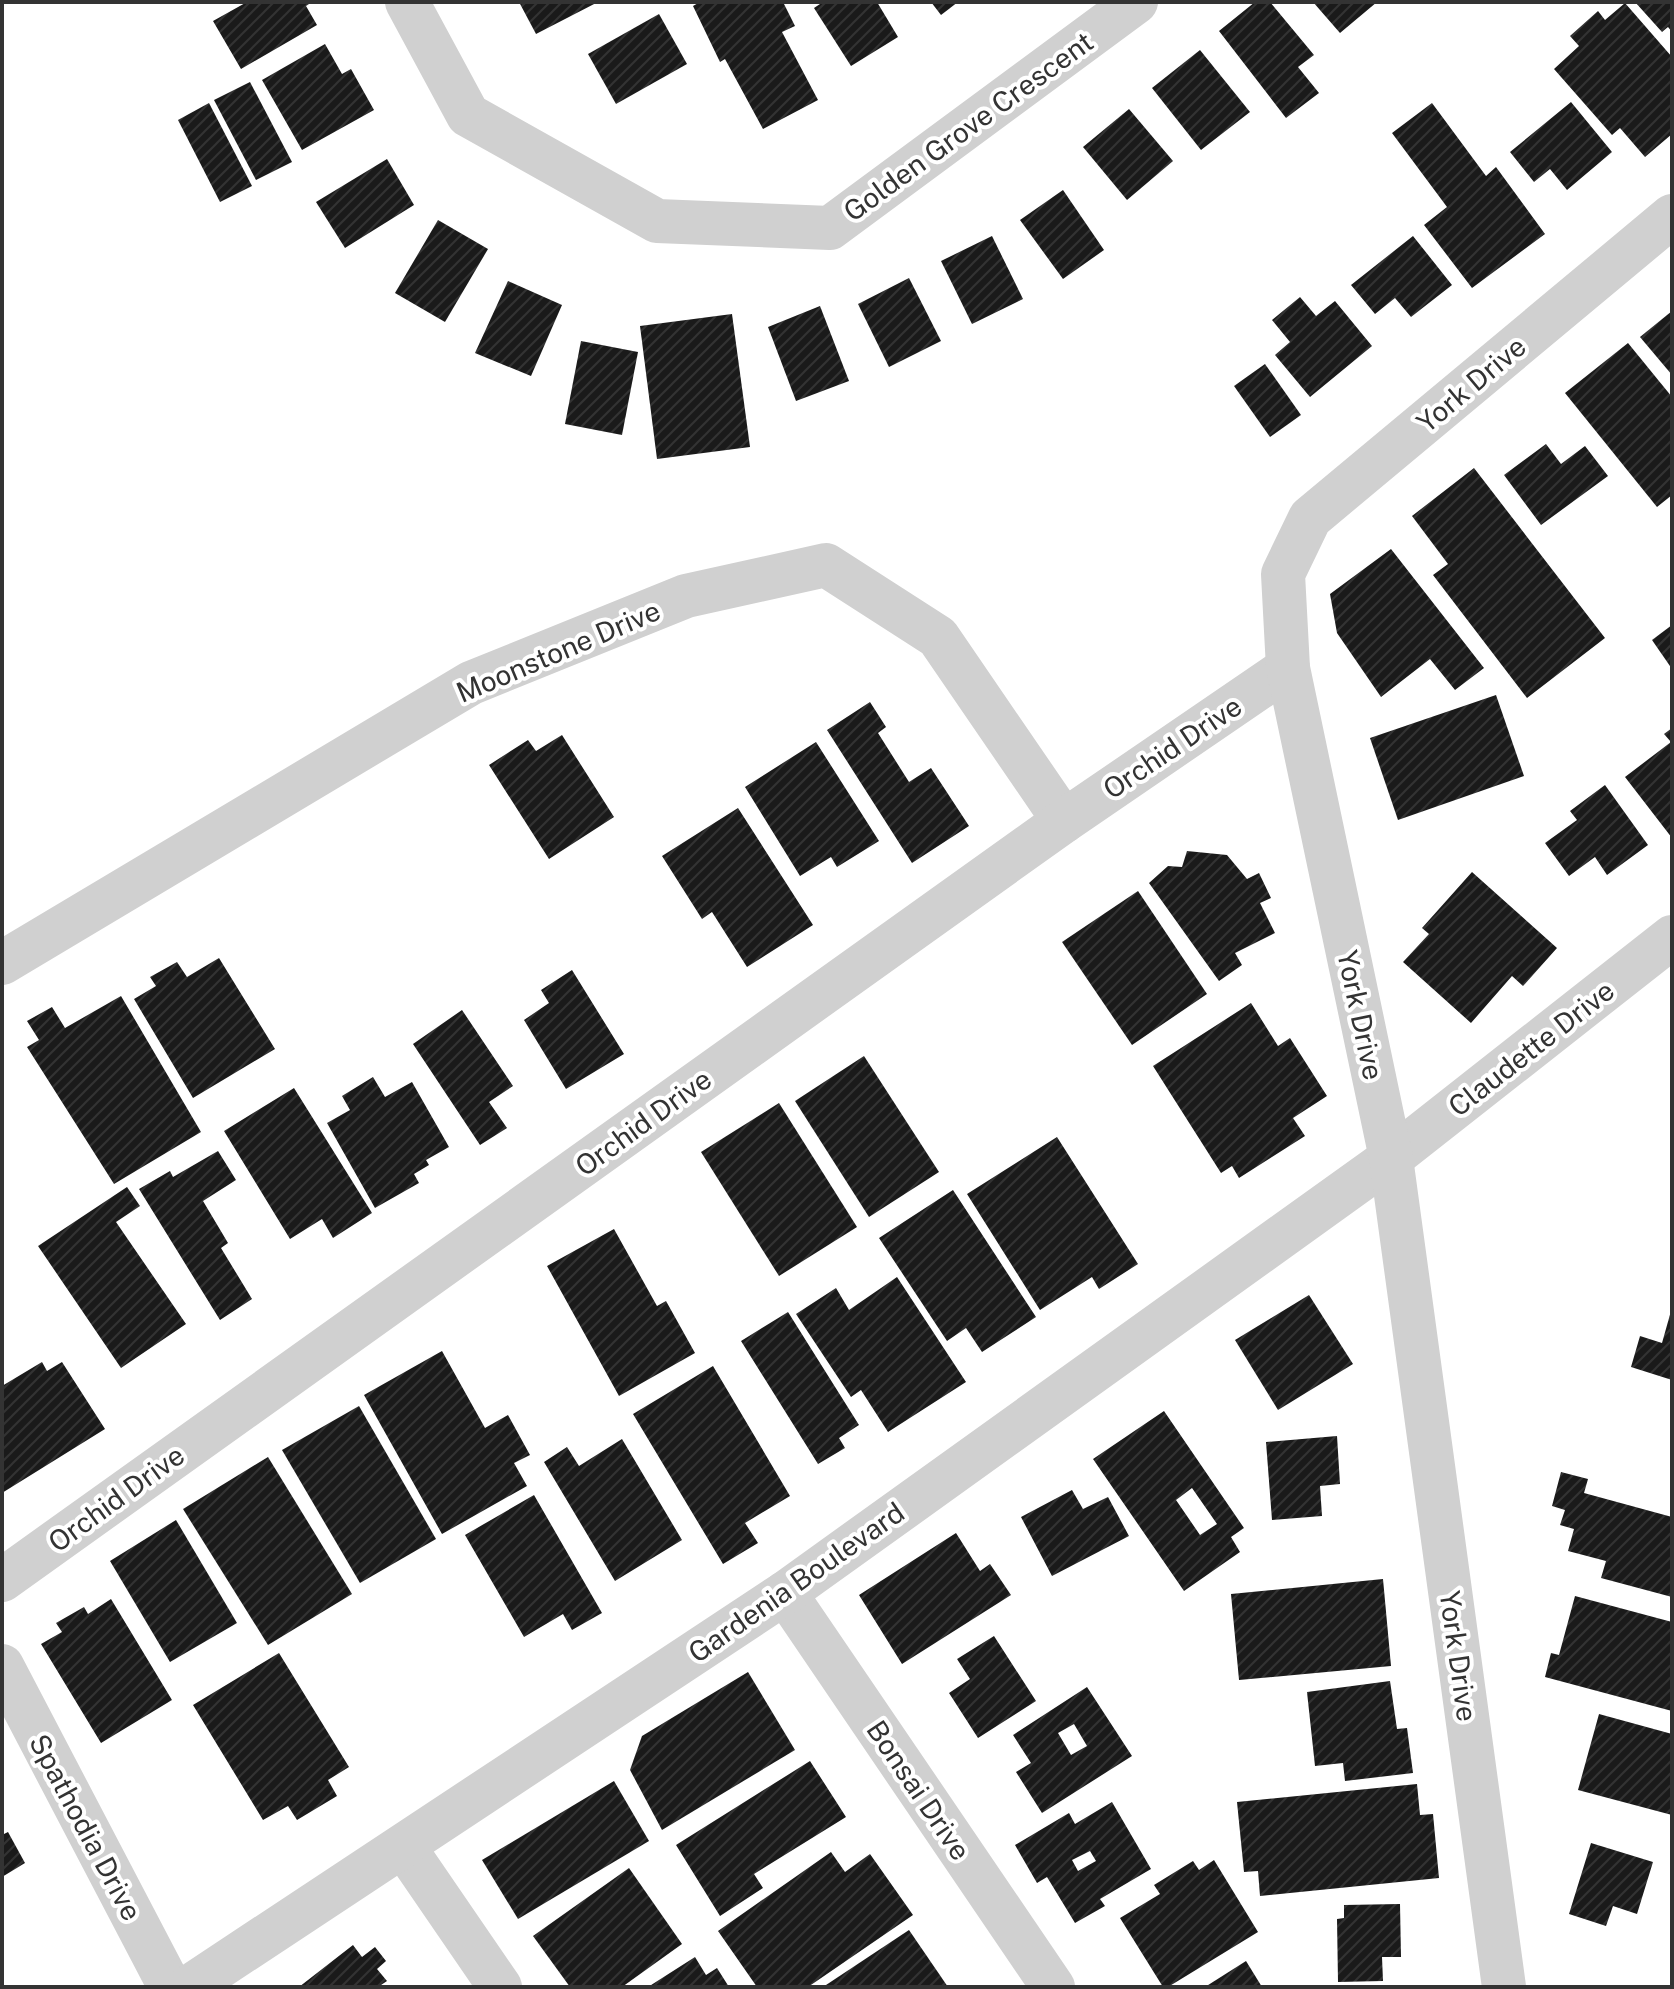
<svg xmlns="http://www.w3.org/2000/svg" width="1674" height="1989" font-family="'Public Sans',sans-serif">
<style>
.building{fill:url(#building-hatch);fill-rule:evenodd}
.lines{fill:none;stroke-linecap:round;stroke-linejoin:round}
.minor{stroke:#d0d0d0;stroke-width:44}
.labels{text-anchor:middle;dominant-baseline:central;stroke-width:8;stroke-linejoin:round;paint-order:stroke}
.street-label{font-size:28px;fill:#333;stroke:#fff}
</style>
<defs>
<pattern id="building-hatch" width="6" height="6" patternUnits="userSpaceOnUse" patternTransform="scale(2)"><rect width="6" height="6" fill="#1a1a1a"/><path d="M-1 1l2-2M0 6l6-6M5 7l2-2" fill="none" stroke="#333"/></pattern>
</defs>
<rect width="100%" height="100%" fill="#fff"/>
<!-- building -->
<g class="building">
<polygon points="247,2 312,2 306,6 317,25 241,69 213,21"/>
<polygon points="519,2 598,2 536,34"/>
<polygon points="700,2 783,2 795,26 782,32 818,100 763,129 725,59 720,62 693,6"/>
<polygon points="823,2 877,2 898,37 851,66 814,8"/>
<polygon points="931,2 958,2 941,15"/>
<polygon points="1255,2 1270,2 1314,55 1298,67 1319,93 1286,118 1219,31"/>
<polygon points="1313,2 1377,2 1340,33"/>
<polygon points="1635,2 1672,2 1672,32 1668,27 1662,32"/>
<polygon points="1625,3 1672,57 1672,134 1645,157 1620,128 1612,135 1554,69 1579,46 1570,36 1598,11 1605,20"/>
<polygon points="659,14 687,64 616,104 588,54"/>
<polygon points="325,44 342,74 351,69 374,110 302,150 262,80"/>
<polygon points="1200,50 1250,112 1201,150 1152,88"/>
<polygon points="250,82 292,162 256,180 214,100"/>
<polygon points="1571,102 1612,152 1567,190 1550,169 1534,182 1510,152"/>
<polygon points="209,103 252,186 220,202 178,120"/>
<polygon points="1432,103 1486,176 1496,167 1545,234 1472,288 1424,225 1447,207 1392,133"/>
<polygon points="1129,109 1173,161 1127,200 1083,147"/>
<polygon points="387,159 414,205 345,248 316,202"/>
<polygon points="1063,190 1104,250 1063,279 1020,220"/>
<polygon points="438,220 488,249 445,322 395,293"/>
<polygon points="992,236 1023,299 972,324 941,261"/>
<polygon points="1413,236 1452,285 1411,317 1395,298 1375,314 1351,285"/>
<polygon points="909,278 941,341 889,367 858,304"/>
<polygon points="508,281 562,305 531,376 475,353"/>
<polygon points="1300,297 1316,316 1335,301 1372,346 1310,397 1275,355 1290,342 1272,320"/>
<polygon points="820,306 849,381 796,401 768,327"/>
<polygon points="1672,311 1672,375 1640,337"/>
<polygon points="732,314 750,447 657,459 640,326"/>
<polygon points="581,341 638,352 622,435 565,424"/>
<polygon points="1628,343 1672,397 1672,495 1657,507 1565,393"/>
<polygon points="1265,364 1301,415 1270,437 1234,386"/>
<polygon points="1546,444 1561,464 1585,446 1608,476 1541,525 1504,475"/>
<polygon points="1474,468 1605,638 1527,698 1433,575 1448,564 1412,516"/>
<polygon points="1391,549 1484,668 1455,690 1430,659 1381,697 1337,633 1330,594"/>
<polygon points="1672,625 1672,669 1652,640"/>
<polygon points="1496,695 1524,776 1398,820 1370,738"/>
<polygon points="870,702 886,727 878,733 909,782 931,768 969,826 912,863 827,730"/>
<polygon points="1672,728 1672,838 1625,777 1671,742 1664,734"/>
<polygon points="562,735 614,817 549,859 489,765 528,740 536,751"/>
<polygon points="816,742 879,841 837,867 831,857 800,876 745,787"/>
<polygon points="1605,785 1648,845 1607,875 1595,857 1569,876 1545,843 1577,820 1570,811"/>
<polygon points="738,808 813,925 747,967 712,912 702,919 662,856"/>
<polygon points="1187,851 1227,855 1247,879 1259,873 1271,898 1260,903 1275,933 1235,953 1242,965 1219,981 1149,883 1168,866 1182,867"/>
<polygon points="1472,872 1557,948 1523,986 1512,976 1471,1023 1403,962 1429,934 1422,928"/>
<polygon points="1138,891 1207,994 1132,1045 1062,942"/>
<polygon points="219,958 275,1049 193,1098 134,999 156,986 150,977 177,962 187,977"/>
<polygon points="572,970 624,1054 566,1089 524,1020 549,1003 541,990"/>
<polygon points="121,996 201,1132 114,1184 27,1047 39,1040 27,1021 52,1007 65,1028"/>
<polygon points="1251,1003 1278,1046 1290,1038 1327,1096 1293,1118 1305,1136 1239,1178 1232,1166 1221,1173 1153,1066"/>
<polygon points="462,1010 513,1086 489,1102 507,1128 480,1145 413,1044"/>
<polygon points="864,1056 939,1172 869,1217 795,1101"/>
<polygon points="373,1077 385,1097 412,1082 449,1147 426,1160 429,1165 414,1174 419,1183 375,1208 327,1123 350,1110 342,1096"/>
<polygon points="294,1088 372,1213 333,1238 322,1219 290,1239 224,1131"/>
<polygon points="779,1103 857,1227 779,1276 701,1152"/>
<polygon points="1057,1137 1138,1264 1099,1289 1092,1277 1040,1310 967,1194"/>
<polygon points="218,1151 236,1180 203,1201 228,1243 221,1248 252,1299 220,1320 139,1189 170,1171 173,1177"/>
<polygon points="127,1187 140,1206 116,1222 186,1324 121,1368 38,1246"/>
<polygon points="953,1190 1036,1317 982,1352 966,1328 947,1341 879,1238"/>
<polygon points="614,1229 657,1306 666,1301 695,1353 619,1396 547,1266"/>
<polygon points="897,1277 966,1382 888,1432 861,1390 851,1397 796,1314 836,1288 849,1310"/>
<polygon points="1309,1295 1353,1364 1278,1410 1235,1340"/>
<polygon points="1671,1311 1672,1380 1631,1367 1640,1336 1662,1343"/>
<polygon points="788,1312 859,1425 839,1438 845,1448 818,1464 741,1341"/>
<polygon points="442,1351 485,1428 508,1415 530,1455 514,1463 527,1486 442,1534 364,1395"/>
<polygon points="42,1362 47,1371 62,1362 105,1429 2,1493 2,1386"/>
<polygon points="713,1366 790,1496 745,1523 758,1543 723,1564 633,1414"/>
<polygon points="359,1406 436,1539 360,1583 282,1450"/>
<path d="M1164,1411L1244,1528L1231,1537L1240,1552L1184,1591L1093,1459ZM1192,1488L1217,1524L1200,1535L1176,1500Z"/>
<polygon points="1337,1436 1340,1484 1320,1486 1322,1516 1272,1520 1266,1442"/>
<polygon points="622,1439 682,1540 615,1581 544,1462 567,1447 579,1466"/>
<polygon points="268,1457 352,1594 268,1645 183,1509"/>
<polygon points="1561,1472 1588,1479 1584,1493 1672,1517 1672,1597 1601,1578 1606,1561 1568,1551 1574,1529 1560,1525 1565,1510 1552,1506"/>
<polygon points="1072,1490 1083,1509 1108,1497 1129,1536 1052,1576 1021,1517"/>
<polygon points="534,1495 602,1613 572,1630 563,1614 524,1637 465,1535"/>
<polygon points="176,1520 237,1623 170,1662 110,1561"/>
<polygon points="956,1533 980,1571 990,1564 1011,1595 902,1664 859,1595"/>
<polygon points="1383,1579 1391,1666 1239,1680 1231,1594"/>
<polygon points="1575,1596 1672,1622 1672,1711 1545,1677 1551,1653 1559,1655"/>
<polygon points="111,1599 172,1700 101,1743 41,1644 62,1632 56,1623 84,1607 88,1614"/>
<polygon points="994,1636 1036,1701 978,1738 949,1693 970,1679 957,1659"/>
<polygon points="279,1653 349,1767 328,1780 337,1796 297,1820 288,1806 263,1820 193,1705"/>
<polygon points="748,1672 795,1750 662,1830 630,1770 642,1736"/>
<polygon points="1390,1681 1397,1729 1407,1728 1413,1773 1345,1781 1343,1763 1315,1766 1307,1692"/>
<path d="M1087,1687L1132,1756L1042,1813L1016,1772L1031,1763L1013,1735ZM1074,1724L1087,1746L1071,1755L1058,1733Z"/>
<polygon points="1599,1714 1672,1734 1672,1815 1578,1790"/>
<polygon points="810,1761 846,1817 754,1874 763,1888 720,1916 676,1845"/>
<polygon points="614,1781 649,1841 518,1919 482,1860"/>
<polygon points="1417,1784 1420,1815 1433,1814 1439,1878 1260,1896 1258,1871 1244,1872 1237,1802"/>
<path d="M1112,1802L1151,1869L1100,1899L1105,1906L1075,1923L1047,1877L1037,1883L1015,1845L1069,1813L1075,1824ZM1090,1851L1096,1861L1078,1871L1072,1860Z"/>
<polygon points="8,1832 25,1863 2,1877 2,1835"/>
<polygon points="1591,1843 1653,1862 1637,1914 1613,1906 1606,1926 1569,1914"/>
<polygon points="831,1852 845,1872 870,1854 913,1915 808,1987 757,1987 718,1931"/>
<polygon points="1214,1860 1258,1932 1168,1987 1163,1987 1120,1918 1160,1894 1154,1885 1193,1861 1199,1870"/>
<polygon points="629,1868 682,1944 622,1987 570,1987 533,1936"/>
<polygon points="1400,1904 1401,1957 1382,1957 1383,1981 1338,1982 1337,1919 1344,1918 1344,1905"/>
<polygon points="909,1930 948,1987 823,1987"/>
<polygon points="353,1945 362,1957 375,1947 386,1961 377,1969 387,1981 378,1987 299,1987"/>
<polygon points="695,1957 706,1975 717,1968 729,1987 648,1987"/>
<polygon points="1246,1961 1262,1987 1205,1987"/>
</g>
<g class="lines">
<!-- minor -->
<g class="minor">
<polyline points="407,2 468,115 657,221 830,228 1136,2"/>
<polyline points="2,963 471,683 686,596 826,565 938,637 1064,821"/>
<polyline points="2,1580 1064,821 1288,668"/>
<polyline points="785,1593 1053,1987"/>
<polyline points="2,1666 170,1987"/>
<polyline points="404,1847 500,1987"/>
<polyline points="189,1987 785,1593 1391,1158 1672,937"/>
<polyline points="1504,1987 1391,1158 1288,668 1283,574 1310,518 1672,216"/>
</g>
</g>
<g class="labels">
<!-- street labels -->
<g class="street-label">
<text transform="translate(968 126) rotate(-36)">Golden Grove Crescent</text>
<text transform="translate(1471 384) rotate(-40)">York Drive</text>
<text transform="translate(558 651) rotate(-23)">Moonstone Drive</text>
<text transform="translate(1172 747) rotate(-34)">Orchid Drive</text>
<text transform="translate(1361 1015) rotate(78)">York Drive</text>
<text transform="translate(1531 1048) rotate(-38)">Claudette Drive</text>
<text transform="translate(643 1122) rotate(-36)">Orchid Drive</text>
<text transform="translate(116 1498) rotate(-36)">Orchid Drive</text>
<text transform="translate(796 1582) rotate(-35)">Gardenia Boulevard</text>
<text transform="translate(1459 1656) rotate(82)">York Drive</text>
<text transform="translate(919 1790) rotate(56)">Bonsai Drive</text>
<text transform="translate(86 1827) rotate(62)">Spathodia Drive</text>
</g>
</g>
<!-- border -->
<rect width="1674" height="1989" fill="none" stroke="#333333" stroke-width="8"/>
</svg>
